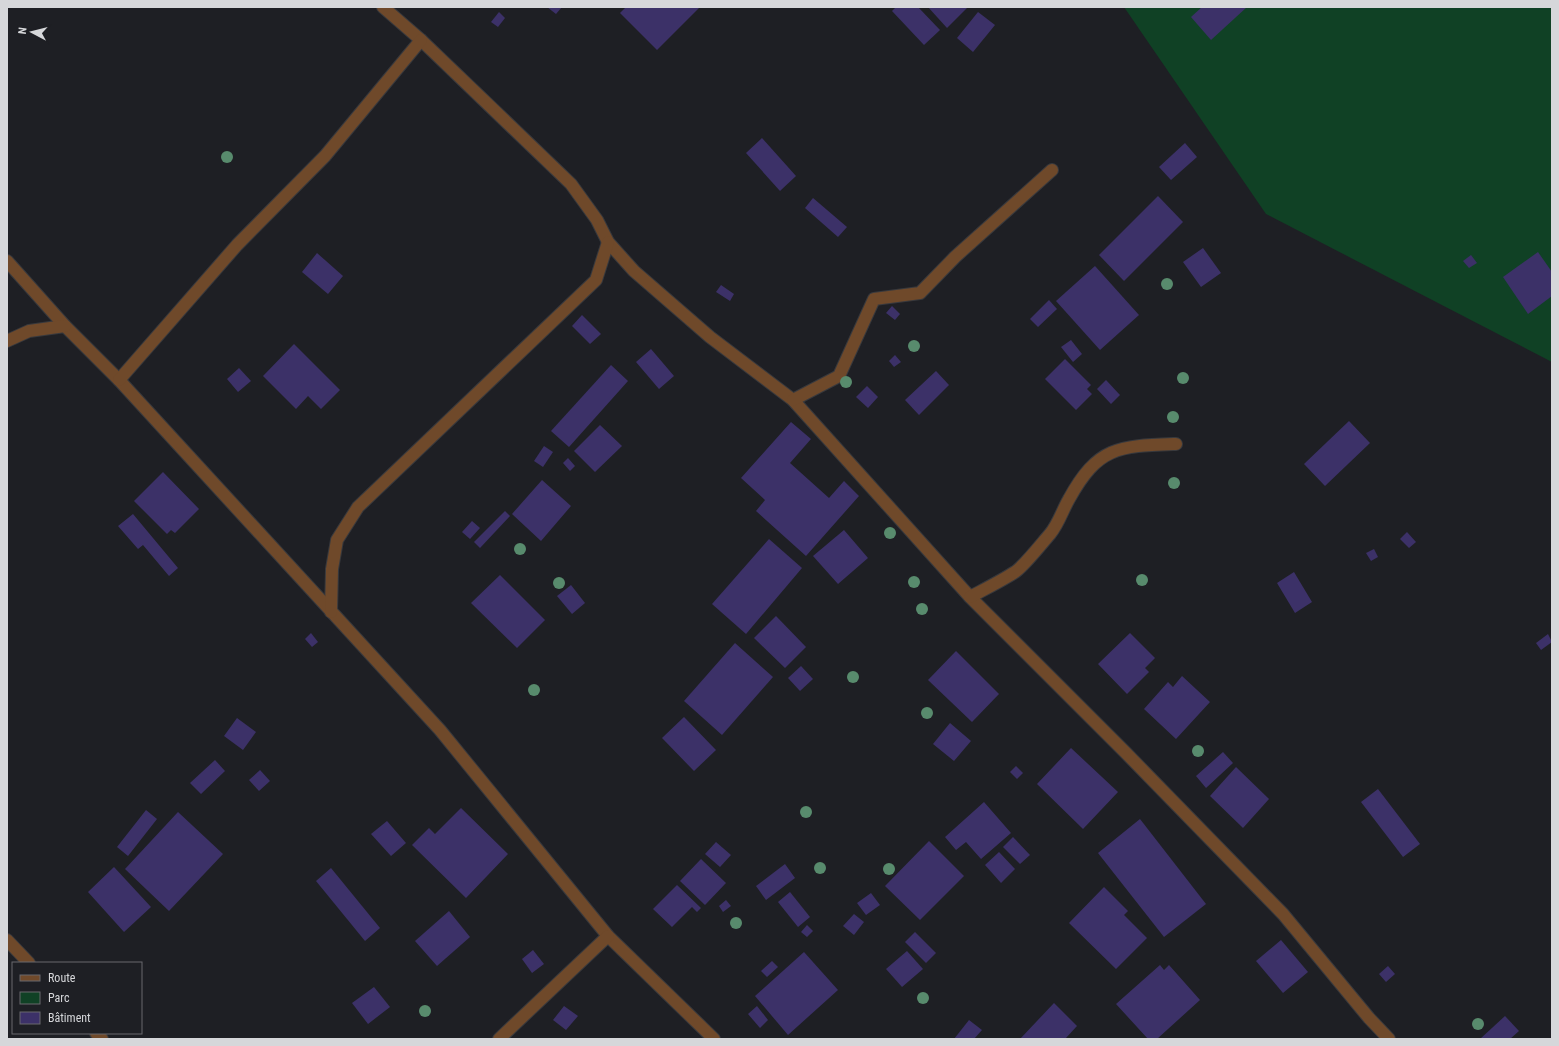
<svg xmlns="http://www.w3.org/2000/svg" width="1559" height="1046" font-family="'Roboto Condensed',sans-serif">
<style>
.green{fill:#104125}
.building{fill:#3c3168}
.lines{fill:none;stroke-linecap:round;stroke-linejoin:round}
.minor-casing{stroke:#38393d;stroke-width:14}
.minor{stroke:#6f492a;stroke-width:12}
.tree{fill:#588b6d}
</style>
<rect width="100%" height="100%" fill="#1e1f24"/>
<!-- green -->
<polygon class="green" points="1124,7 1552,7 1552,362 1266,214"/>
<!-- building -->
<g class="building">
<polygon points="547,7 562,7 556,14"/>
<polygon points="626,7 700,7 657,50 620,13"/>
<polygon points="896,7 918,7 940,30 924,45 892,11"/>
<polygon points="928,7 968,7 947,28"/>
<polygon points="1202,7 1247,7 1211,40 1191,17"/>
<polygon points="499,12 505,18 498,27 491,22"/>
<polygon points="978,12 995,25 973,52 957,38"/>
<polygon points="762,138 796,176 780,191 746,153"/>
<polygon points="1185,143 1197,157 1171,180 1159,167"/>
<polygon points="1158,196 1183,222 1124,281 1099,255"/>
<polygon points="813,198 847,227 838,237 805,208"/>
<polygon points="1203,248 1221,273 1201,287 1183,262"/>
<polygon points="1538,252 1552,272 1552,296 1528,314 1503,277"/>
<polygon points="317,253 343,276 328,294 302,272"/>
<polygon points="1471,255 1477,263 1469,268 1463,261"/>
<polygon points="1095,266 1139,315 1100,350 1056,301"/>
<polygon points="721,285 734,294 730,301 716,292"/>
<polygon points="1049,300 1057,309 1038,327 1030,319"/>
<polygon points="892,306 900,314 895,320 886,313"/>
<polygon points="582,315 601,334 590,344 572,326"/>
<polygon points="1071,340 1082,354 1073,362 1061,347"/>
<polygon points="294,344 340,390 321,409 308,396 296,409 263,376"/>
<polygon points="651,349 674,376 659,389 636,362"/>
<polygon points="895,355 901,362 894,367 889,361"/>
<polygon points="1065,359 1091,385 1087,389 1092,394 1076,410 1045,379"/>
<polygon points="611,365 628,381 569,447 551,431"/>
<polygon points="239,368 251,381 238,392 227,379"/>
<polygon points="936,371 949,385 919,415 905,400"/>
<polygon points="1106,380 1120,395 1111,404 1097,389"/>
<polygon points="867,386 878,397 868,408 856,397"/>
<polygon points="1349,421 1370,443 1325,486 1304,464"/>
<polygon points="791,422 811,439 790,463 829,498 844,481 859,496 806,556 756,511 765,500 741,478"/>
<polygon points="600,425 622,446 595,472 574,451"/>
<polygon points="544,446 553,452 543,467 534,461"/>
<polygon points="568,458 575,466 570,471 563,463"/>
<polygon points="163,472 199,509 175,533 171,530 167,534 134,501"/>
<polygon points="542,480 571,506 541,541 512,514"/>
<polygon points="505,511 510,516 480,548 474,542"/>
<polygon points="133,514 178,568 169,576 143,545 138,549 118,526"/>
<polygon points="472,521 480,528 470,539 462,532"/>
<polygon points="844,530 868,558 838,584 813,556"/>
<polygon points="1407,532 1416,542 1409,548 1400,539"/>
<polygon points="769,539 802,568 746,634 712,604"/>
<polygon points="1374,549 1378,557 1371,561 1366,553"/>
<polygon points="1294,572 1312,602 1295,613 1277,583"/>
<polygon points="500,575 545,620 517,648 471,603"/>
<polygon points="571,585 585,603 572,614 557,596"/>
<polygon points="776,616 806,647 785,668 754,638"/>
<polygon points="311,633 318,642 312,647 305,639"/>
<polygon points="1130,633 1155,658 1145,668 1149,672 1127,694 1098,664"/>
<polygon points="1548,634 1552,642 1541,650 1536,643"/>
<polygon points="735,643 773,677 722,735 684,701"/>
<polygon points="956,651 999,694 972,722 928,680"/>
<polygon points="801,666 813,679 800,691 788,678"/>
<polygon points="1182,676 1210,702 1176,739 1144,709 1168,682 1173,687"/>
<polygon points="684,717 716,750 694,771 662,738"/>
<polygon points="237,718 256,732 243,750 224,736"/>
<polygon points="950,723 971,741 954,761 933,744"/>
<polygon points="1071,748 1118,792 1083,829 1037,784"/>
<polygon points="1223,752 1233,763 1206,788 1196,776"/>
<polygon points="215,760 225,771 201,794 190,783"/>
<polygon points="1016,766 1023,773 1017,779 1010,772"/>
<polygon points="1236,767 1269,799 1243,828 1210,796"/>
<polygon points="260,770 270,781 259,791 249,780"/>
<polygon points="1378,789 1420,844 1403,857 1361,802"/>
<polygon points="984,802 1011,833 981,859 966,842 956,850 945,837"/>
<polygon points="461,808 508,854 466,898 412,845 429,828 435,834"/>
<polygon points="146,810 157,819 128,856 117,847"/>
<polygon points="178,812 223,854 169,911 125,869"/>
<polygon points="1140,819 1206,904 1164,937 1098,853"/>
<polygon points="387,821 406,843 391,856 371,834"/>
<polygon points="1013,837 1030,855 1020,864 1003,847"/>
<polygon points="929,841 964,876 920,920 885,886"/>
<polygon points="716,842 731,855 720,867 705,854"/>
<polygon points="999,852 1015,869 1001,883 985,865"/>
<polygon points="701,859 726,883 705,905 680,881"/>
<polygon points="785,864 795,878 766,900 756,886"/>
<polygon points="114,867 151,907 124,932 88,892"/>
<polygon points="331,868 380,928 365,941 316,881"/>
<polygon points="677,885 701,908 697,912 692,907 672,927 653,909"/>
<polygon points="1104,887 1128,911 1124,915 1147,938 1116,969 1069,923"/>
<polygon points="790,892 810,917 798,927 778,902"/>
<polygon points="871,893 880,905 866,915 857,903"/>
<polygon points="726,900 731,906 723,912 719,906"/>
<polygon points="449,911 470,937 437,966 415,941"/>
<polygon points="854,914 864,922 854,935 843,926"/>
<polygon points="807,925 813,931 807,937 801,932"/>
<polygon points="915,932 936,953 926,963 905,942"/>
<polygon points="1281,940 1308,972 1283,993 1256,961"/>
<polygon points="533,950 544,964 532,973 522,959"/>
<polygon points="907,951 923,969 902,987 886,969"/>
<polygon points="804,952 838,990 788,1035 755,996"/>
<polygon points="772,961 778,967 767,977 761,971"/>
<polygon points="1160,965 1164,970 1169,965 1200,1000 1157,1039 1148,1039 1116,1004"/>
<polygon points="1388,966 1395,974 1386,982 1379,974"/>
<polygon points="374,987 390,1007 368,1024 352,1003"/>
<polygon points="1054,1003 1077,1026 1065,1039 1020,1039"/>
<polygon points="564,1006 578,1016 566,1030 553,1020"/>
<polygon points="757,1006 768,1020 760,1028 748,1014"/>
<polygon points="1505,1016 1519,1031 1510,1039 1480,1039"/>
<polygon points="969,1020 982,1030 974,1039 954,1039"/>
</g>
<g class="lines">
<defs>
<g id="minor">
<polyline points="383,7 421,40 571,184 597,220 608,242 634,271 710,337 793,400 970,597 1126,753 1283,914 1369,1018 1389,1039"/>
<polyline points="7,261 65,326 119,380 440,730 608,936 714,1039"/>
<polyline points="7,341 29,331 65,326"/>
<polyline points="119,380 237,245 325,156 421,40"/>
<polyline points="793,400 839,376 874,299 920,293 955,257 1052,170"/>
<path d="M970,597C985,589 1001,581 1015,572C1024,566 1042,543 1050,534C1059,523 1062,511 1069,499C1098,446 1119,446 1176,444"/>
<polyline points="331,612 332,569 337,540 358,507 596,280 608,242"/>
<polyline points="7,940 29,963"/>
<polyline points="96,1033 102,1039"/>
<polyline points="499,1039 608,936"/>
</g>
</defs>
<!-- minor casing -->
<use href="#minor" class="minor-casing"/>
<!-- minor -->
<use href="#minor" class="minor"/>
</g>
<!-- trees -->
<g class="tree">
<circle cx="227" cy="157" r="6"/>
<circle cx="1167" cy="284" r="6"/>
<circle cx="914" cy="346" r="6"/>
<circle cx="1183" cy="378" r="6"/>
<circle cx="846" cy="382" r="6"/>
<circle cx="1173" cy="417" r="6"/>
<circle cx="1174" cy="483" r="6"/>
<circle cx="890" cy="533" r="6"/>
<circle cx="520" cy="549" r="6"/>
<circle cx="1142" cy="580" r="6"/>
<circle cx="914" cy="582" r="6"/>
<circle cx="559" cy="583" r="6"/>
<circle cx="922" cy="609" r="6"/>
<circle cx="853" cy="677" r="6"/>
<circle cx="534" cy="690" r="6"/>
<circle cx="927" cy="713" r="6"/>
<circle cx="1198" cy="751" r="6"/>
<circle cx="806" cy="812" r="6"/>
<circle cx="820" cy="868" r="6"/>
<circle cx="889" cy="869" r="6"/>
<circle cx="736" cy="923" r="6"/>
<circle cx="923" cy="998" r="6"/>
<circle cx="425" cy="1011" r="6"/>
<circle cx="1478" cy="1024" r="6"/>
</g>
<!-- border -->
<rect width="1559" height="1046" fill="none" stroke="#d6d7da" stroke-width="16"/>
<!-- legend -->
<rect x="12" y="962" width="130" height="72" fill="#1e1f24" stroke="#68696d"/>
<rect x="20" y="975" width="20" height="6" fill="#6f492a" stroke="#68696d"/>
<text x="48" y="982" font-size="12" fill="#d6d7da">Route</text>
<rect x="20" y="992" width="20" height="12" fill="#104125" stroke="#68696d"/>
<text x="48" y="1002" font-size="12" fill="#d6d7da">Parc</text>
<rect x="20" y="1012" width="20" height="12" fill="#3c3168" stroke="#68696d"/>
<text x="48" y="1022" font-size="12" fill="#d6d7da">Bâtiment</text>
<!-- north arrow -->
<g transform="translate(32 32) rotate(277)" stroke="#1e1f24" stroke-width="3" paint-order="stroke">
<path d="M0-3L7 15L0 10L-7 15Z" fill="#d6d7da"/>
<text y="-6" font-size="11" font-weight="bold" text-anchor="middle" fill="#d6d7da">N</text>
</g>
</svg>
